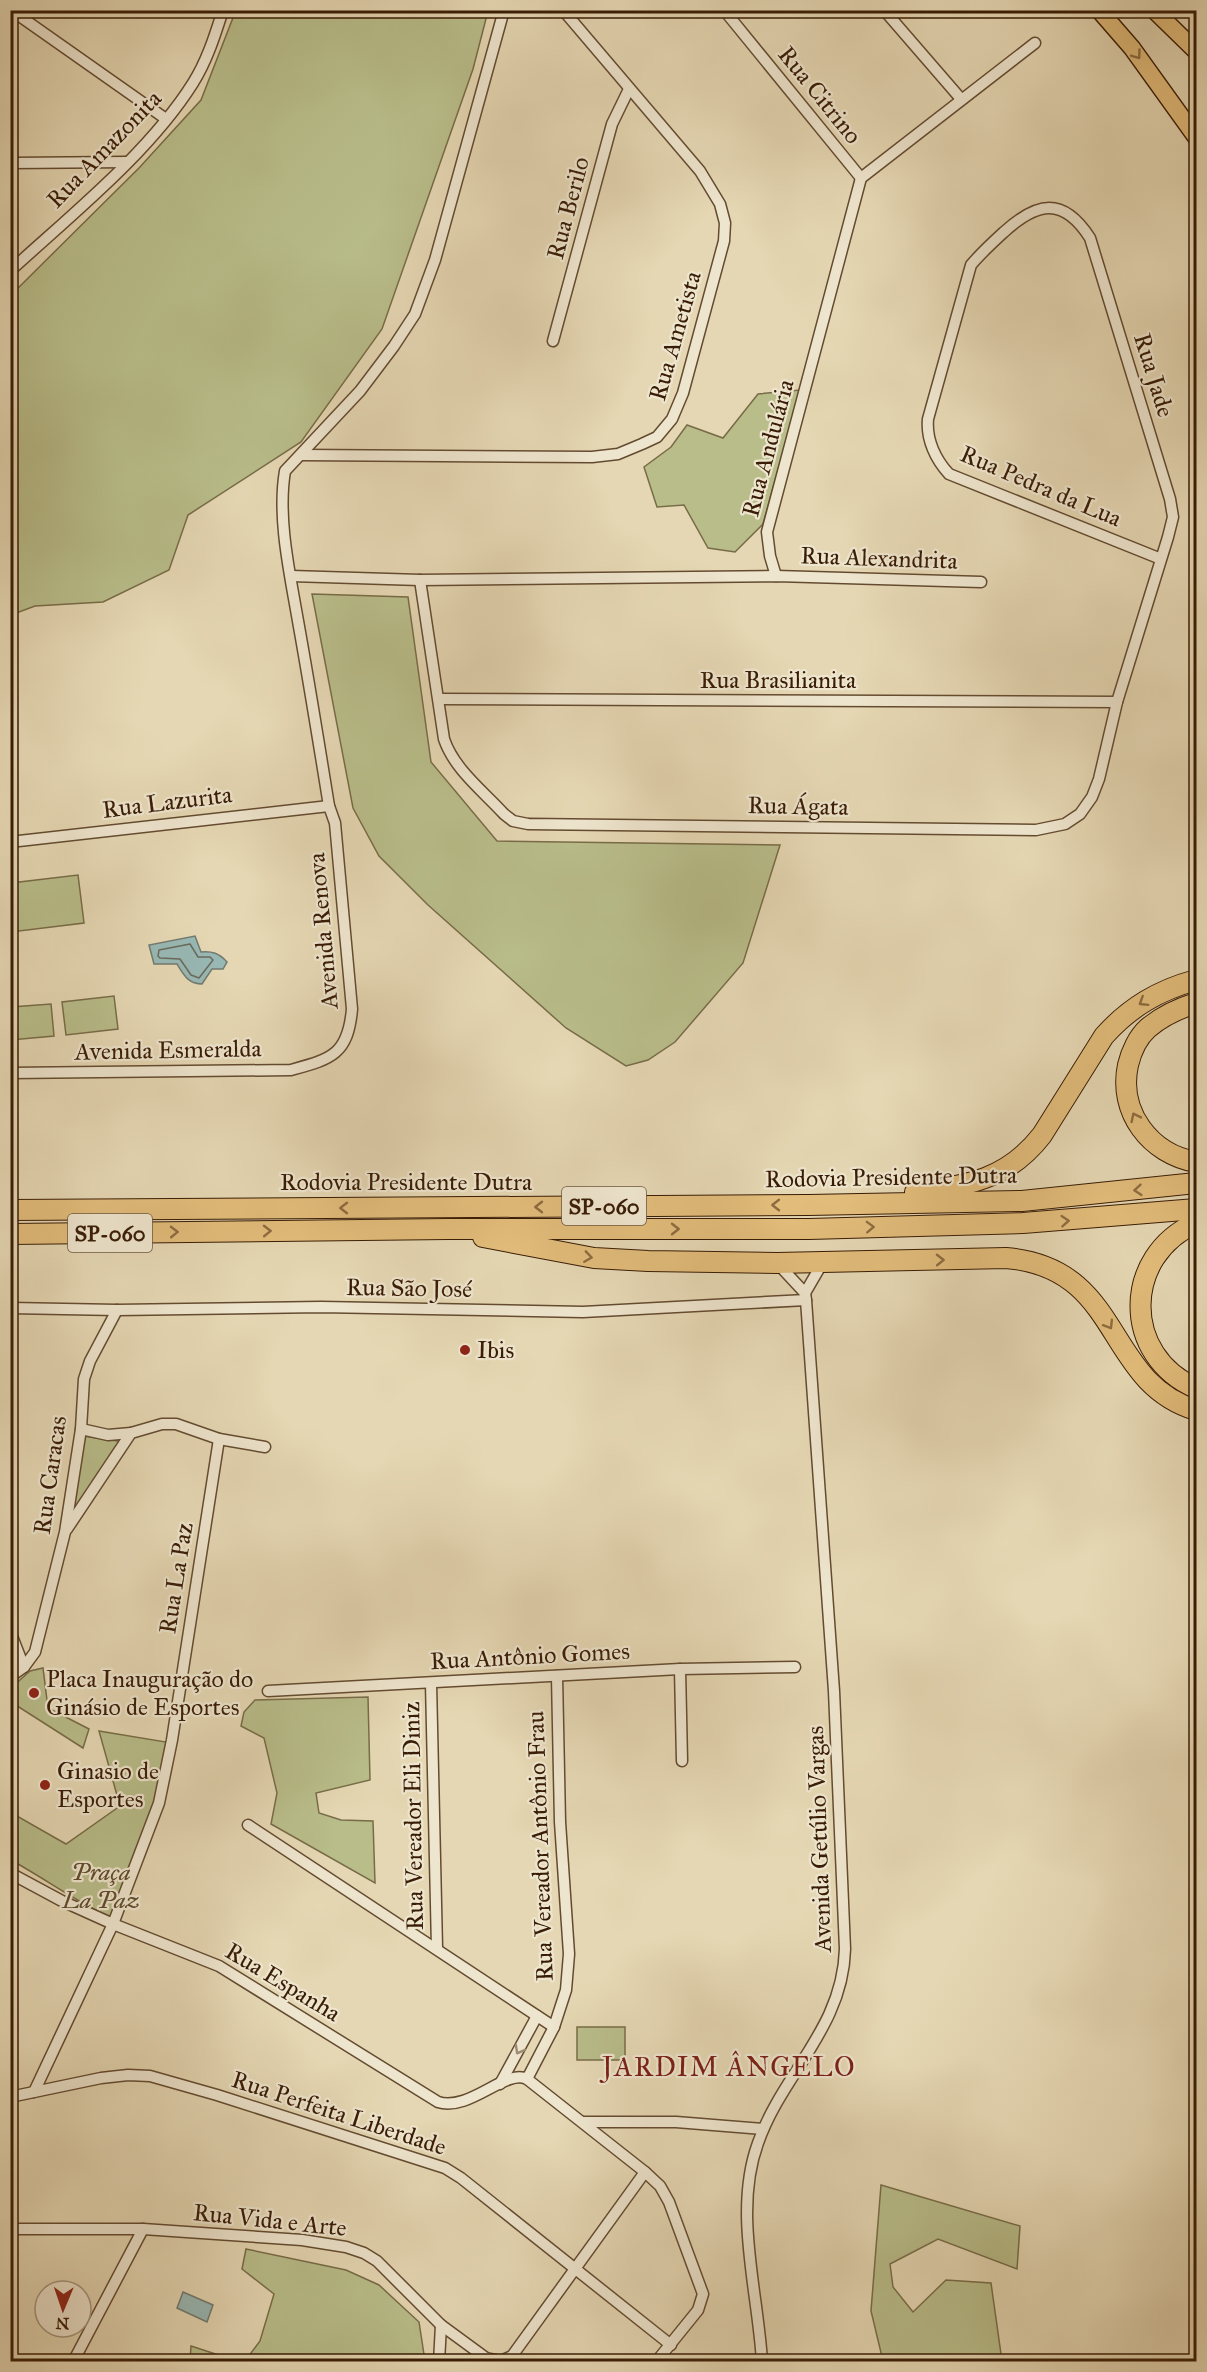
<svg xmlns="http://www.w3.org/2000/svg" width="1207" height="2372" font-family="'IM FELL Great Primer',serif">
<style>
.green{fill:#b8bd8a;stroke:#786c48;stroke-width:1.5}
.water{fill:#98b8b5;stroke:#727a6f;stroke-width:1.5}
.lines{fill:none;stroke-linecap:round;stroke-linejoin:round}
.shore{stroke:#686a5d;stroke-width:1.5}
.street-casing{stroke:#644b30;stroke-width:13}
.primary-casing{stroke:#391c05;stroke-width:19}
.highway-casing{stroke:#391c05;stroke-width:22}
.street{stroke:#eee5ce;stroke-width:10}
.primary{stroke:#e2bc7a;stroke-width:16}
.highway{stroke:#e2bc7a;stroke-width:20}
.oneway{stroke:#8e6c40}
.oneway2{stroke:#9d8b74}
.poi-dot{fill:#8f2418;stroke:#eee5ce;stroke-width:2}
.labels{text-anchor:middle;dominant-baseline:central;stroke-width:4.5;stroke-linejoin:round;paint-order:stroke}
.shield{fill:#eee5ce;stroke:#6f5841;stroke-width:1.5}
.shield-label{font-size:22px;font-weight:bold;fill:#391c05}
.street-label{font-size:24px;fill:#391c05;stroke:#eee5ce}
.poi-label{font-size:24px;fill:#391c05;stroke:#eee5ce;text-anchor:start}
.park-label{font-size:24px;font-style:italic;fill:#5f4c2d;stroke:#eee5ce}
.quarter-label{font-size:27px;letter-spacing:1.5px;fill:#7a1f14;stroke:#eee5ce}
</style>
<rect width="100%" height="100%" fill="#e5d7b3"/>
<filter id="stains"><feTurbulence type="fractalNoise" baseFrequency=".00333" numOctaves="4"/><feColorMatrix values="0 0 0 0 .2 0 0 0 0 .09 0 0 0 0 .02 0 0 0 .5 -.17"/></filter>
<radialGradient id="worn" r=".72"><stop offset=".6" stop-color="#630" stop-opacity="0"/><stop offset="1" stop-color="#630" stop-opacity=".3"/></radialGradient>
<!-- green -->
<g class="green">
<polygon points="236,10 488,11 473,69 382,329 301,442 188,515 169,570 103,602 35,606 11,615 11,295 139,168 201,100"/>
<polygon points="800,390 763,524 735,552 708,548 684,505 657,507 644,467 671,447 687,425 723,438 758,394"/>
<polygon points="312,594 408,597 431,762 497,841 780,845 743,963 675,1042 648,1060 626,1066 566,1028 428,905 379,856 353,808"/>
<polygon points="78,875 84,923 11,932 11,883"/>
<polygon points="114,996 118,1029 66,1035 62,1002"/>
<polygon points="51,1004 54,1036 11,1040 11,1007"/>
<polygon points="83,1436 118,1441 118,1447 73,1513"/>
<polygon points="43,1668 48,1708 89,1729 83,1748 11,1702 11,1688 30,1671"/>
<polygon points="368,1697 370,1780 316,1793 319,1813 341,1820 373,1821 375,1883 271,1824 277,1793 264,1738 241,1726 244,1712 255,1700"/>
<path d="M99,1731L166,1742L155,1806L117,1921C80,1904 47,1880 11,1860L10,1812L66,1844L120,1806Z"/>
<rect x="577" y="2027" width="48" height="33"/>
<polygon points="881,2185 1020,2226 1017,2269 938,2239 890,2264 893,2287 913,2312 946,2280 991,2283 1002,2361 883,2361 871,2311"/>
<polygon points="246,2249 346,2270 379,2285 419,2322 425,2361 245,2361 260,2341 274,2294 242,2269"/>
<polygon points="191,2346 237,2361 190,2361"/>
</g>
<!-- water -->
<g class="water">
<path d="M195,936L201,952C212,951 219,953 227,962L223,969H212L202,984C188,984 184,975 177,964H154L149,945Z"/>
<polygon points="183,2292 213,2305 207,2322 177,2308"/>
</g>
<g class="lines">
<!-- shore -->
<polygon class="shore" points="190,944 198,957 210,957 213,960 199,978 191,975 180,959 160,958 158,956 159,950"/>
<defs>
<g id="street">
<polyline points="11,10 166,119"/>
<polyline points="724,10 861,178"/>
<polyline points="884,10 961,99"/>
<polyline points="10,163 128,162"/>
<path d="M10,271C71,215 149,153 193,83C207,61 215,35 223,10"/>
<polyline points="553,341 612,124 629,89"/>
<polyline points="301,455 592,457 618,454 642,444 657,437 672,419 683,393 724,241 725,223 720,204 700,171 563,10"/>
<polyline points="291,576 420,580 776,576 981,582"/>
<polyline points="776,576 770,556 767,532 861,178 1035,43"/>
<path d="M420,580L444,739C454,769 483,791 504,814L513,821L528,824L1036,830L1065,824L1080,814L1092,797L1099,779L1117,702L1168,537L1173,517L1170,499L1090,238C1063,196 1037,202 1004,232C992,243 981,253 971,265L928,419C926,440 936,460 949,474L1161,559"/>
<polyline points="439,699 1117,702"/>
<polyline points="10,842 329,806"/>
<path d="M10,1073L291,1070C331,1059 348,1055 352,1009L335,823L329,806C319,744 309,682 298,621C290,574 277,518 285,471L360,391L394,346L415,314L435,260L504,10"/>
<polyline points="805,1293 823,1262"/>
<polyline points="10,1308 117,1310 321,1307 583,1312 806,1300"/>
<polyline points="81,1429 108,1435 131,1433"/>
<polyline points="67,1529 131,1433 162,1424 176,1424 219,1439 265,1447"/>
<polyline points="10,1631 24,1667"/>
<polyline points="680,1669 682,1761"/>
<polyline points="10,1677 24,1667 35,1652 65,1532 81,1429 84,1379 90,1361 117,1310"/>
<polyline points="431,1683 437,1948"/>
<polyline points="268,1691 680,1669 795,1667"/>
<polyline points="248,1825 554,2027"/>
<path d="M10,1873L62,1901L113,1924L219,1966L438,2102C470,2112 506,2068 527,2079L645,2172L660,2186L669,2202L703,2294L698,2310L656,2362"/>
<polyline points="527,2079 554,2027 566,1990 569,1954 560,1822 557,1676"/>
<polyline points="500,2084 537,2016"/>
<polyline points="34,2092 113,1924 159,1803 172,1740 219,1439"/>
<polyline points="10,2097 101,2078 128,2075 150,2076 217,2095 445,2168 461,2178 671,2345"/>
<polyline points="584,2122 676,2122 763,2129"/>
<polyline points="10,2229 143,2229 302,2240 346,2247 364,2253 377,2261 441,2325 486,2358 501,2361 512,2356 645,2172"/>
<polyline points="73,2362 143,2229"/>
<polyline points="439,2362 441,2325"/>
<path d="M762,2362C758,2291 733,2211 758,2143C782,2074 843,2028 845,1949L834,1691L806,1300L805,1293L777,1263"/>
</g>
<g id="primary">
<polyline points="1099,10 1132,48 1196,137"/>
<polyline points="1154,10 1196,51"/>
</g>
<g id="highway">
<path d="M1196,1003C1180,1008 1161,1017 1148,1028C1138,1037 1131,1052 1128,1065C1118,1112 1150,1154 1196,1162"/>
<path d="M915,1192C969,1185 1007,1180 1042,1135L1104,1036C1130,1007 1159,990 1196,980"/>
<polyline points="10,1210 808,1205 1022,1201 1196,1183"/>
<path d="M1196,1223C1122,1256 1122,1356 1196,1388"/>
<polyline points="10,1234 448,1229 809,1229 1023,1223 1196,1209"/>
<path d="M483,1237L594,1258L648,1261L777,1263L1006,1258C1124,1268 1103,1382 1196,1410"/>
</g>
</defs>
<!-- street casing -->
<use href="#street" class="street-casing"/>
<!-- primary casing -->
<use href="#primary" class="primary-casing"/>
<!-- highway casing -->
<use href="#highway" class="highway-casing"/>
<!-- street -->
<use href="#street" class="street"/>
<!-- primary -->
<use href="#primary" class="primary"/>
<!-- highway -->
<use href="#highway" class="highway"/>
</g>
<!-- one-way arrows -->
<defs><path id="oneway-chevron" d="M-2-3.5L2.5 0L-2 3.5" fill="none" stroke-width="1.6" stroke-linecap="round" stroke-linejoin="round" transform="scale(1.5)"/></defs>
<g class="oneway">
<use href="#oneway-chevron" transform="translate(1137 55) rotate(54)"/>
<use href="#oneway-chevron" transform="translate(1143 1002) rotate(148)"/>
<use href="#oneway-chevron" transform="translate(1135 1117) rotate(-116)"/>
<use href="#oneway-chevron" transform="translate(1138 1190) rotate(175)"/>
<use href="#oneway-chevron" transform="translate(776 1205) rotate(180)"/>
<use href="#oneway-chevron" transform="translate(539 1207) rotate(180)"/>
<use href="#oneway-chevron" transform="translate(344 1208) rotate(180)"/>
<use href="#oneway-chevron" transform="translate(1065 1221) rotate(-4)"/>
<use href="#oneway-chevron" transform="translate(870 1227) rotate(-2)"/>
<use href="#oneway-chevron" transform="translate(675 1229)"/>
<use href="#oneway-chevron" transform="translate(267 1231) rotate(-1)"/>
<use href="#oneway-chevron" transform="translate(174 1232) rotate(-1)"/>
<use href="#oneway-chevron" transform="translate(588 1257) rotate(8)"/>
<use href="#oneway-chevron" transform="translate(940 1260) rotate(-1)"/>
<use href="#oneway-chevron" transform="translate(1109 1325) rotate(58)"/>
</g>
<use class="oneway2" href="#oneway-chevron" transform="translate(519 2050) rotate(119)"/>
<!-- markers -->
<g class="poi-dot">
<circle cx="465" cy="1350" r="6"/>
<circle cx="34" cy="1693" r="6"/>
<circle cx="45" cy="1785" r="6"/>
</g>
<g class="labels">
<!-- shield labels -->
<g class="shield">
<rect x="562" y="1187" width="84" height="38" rx="4.5"/>
<rect x="68" y="1214" width="84" height="38" rx="4.5"/>
</g>
<g class="shield-label">
<text x="604" y="1206">SP-060</text>
<text x="110" y="1233">SP-060</text>
</g>
<!-- street labels -->
<g class="street-label">
<text transform="translate(820 95) rotate(51)">Rua Citrino</text>
<text transform="translate(104 149) rotate(-46)">Rua Amazonita</text>
<text transform="translate(568 208) rotate(-75)">Rua Berilo</text>
<text transform="translate(675 336) rotate(-74)">Rua Ametista</text>
<text transform="translate(1154 375) rotate(73)">Rua Jade</text>
<text transform="translate(768 448) rotate(-75)">Rua Andulária</text>
<text transform="translate(1041 486) rotate(23)">Rua Pedra da Lua</text>
<text transform="translate(879 558) rotate(2)">Rua Alexandrita</text>
<text x="778" y="680">Rua Brasilianita</text>
<text transform="translate(167 802) rotate(-7)">Rua Lazurita</text>
<text transform="translate(798 806) rotate(1)">Rua Ágata</text>
<text transform="translate(323 931) rotate(-95)">Avenida Renova</text>
<text transform="translate(168 1050) rotate(-1)">Avenida Esmeralda</text>
<text transform="translate(891 1177) rotate(-1)">Rodovia Presidente Dutra</text>
<text x="406" y="1182">Rodovia Presidente Dutra</text>
<text transform="translate(409 1288) rotate(1)">Rua São José</text>
<text transform="translate(50 1475) rotate(-82)">Rua Caracas</text>
<text transform="translate(176 1578) rotate(-81)">Rua La Paz</text>
<text transform="translate(530 1656) rotate(-3)">Rua Antônio Gomes</text>
<text transform="translate(413 1816) rotate(-91)">Rua Vereador Eli Diniz</text>
<text transform="translate(819 1839) rotate(-92)">Avenida Getúlio Vargas</text>
<text transform="translate(540 1846) rotate(-92)">Rua Vereador Antônio Frau</text>
<text transform="translate(283 1982) rotate(31)">Rua Espanha</text>
<text transform="translate(339 2113) rotate(18)">Rua Perfeita Liberdade</text>
<text transform="translate(270 2220) rotate(6)">Rua Vida e Arte</text>
</g>
<!-- poi labels -->
<g class="poi-label">
<text x="477" y="1350">Ibis</text>
<text x="46" y="1679">Placa Inauguração do<tspan x="46" dy="28">Ginásio de Esportes</tspan></text>
<text x="57" y="1771">Ginasio de<tspan x="57" dy="28">Esportes</tspan></text>
</g>
<!-- park labels -->
<g class="park-label">
<text x="101" y="1872">Praça<tspan x="101" dy="28">La Paz</tspan></text>
</g>
<!-- quarter labels -->
<g class="quarter-label">
<text x="729" y="2066">JARDIM ÂNGELO</text>
</g>
</g>
<!-- margin -->
<rect width="1207" height="2372" fill="none" stroke="#e5d7b3" stroke-width="36"/>
<rect x="12" y="12" width="1183" height="2348" fill="none" stroke="#391c05" stroke-width="3"/>
<rect x="18" y="18" width="1171" height="2336" fill="none" stroke="#391c05" stroke-width="1.5"/>
<!-- north arrow -->
<g transform="translate(63 2309) rotate(182)"><circle r="28" fill="#eee5ce" stroke="#a6957e" stroke-width="1.5"/>
<path d="M0-4.5L10 22L0 15L-10 22Z" fill="#8f2418"/>
<text y="-9" font-size="16" font-weight="bold" text-anchor="middle" fill="#391c05">N</text>
</g>
<rect width="100%" height="100%" filter="url(#stains)"/>
<rect width="100%" height="100%" fill="url(#worn)"/>
</svg>
